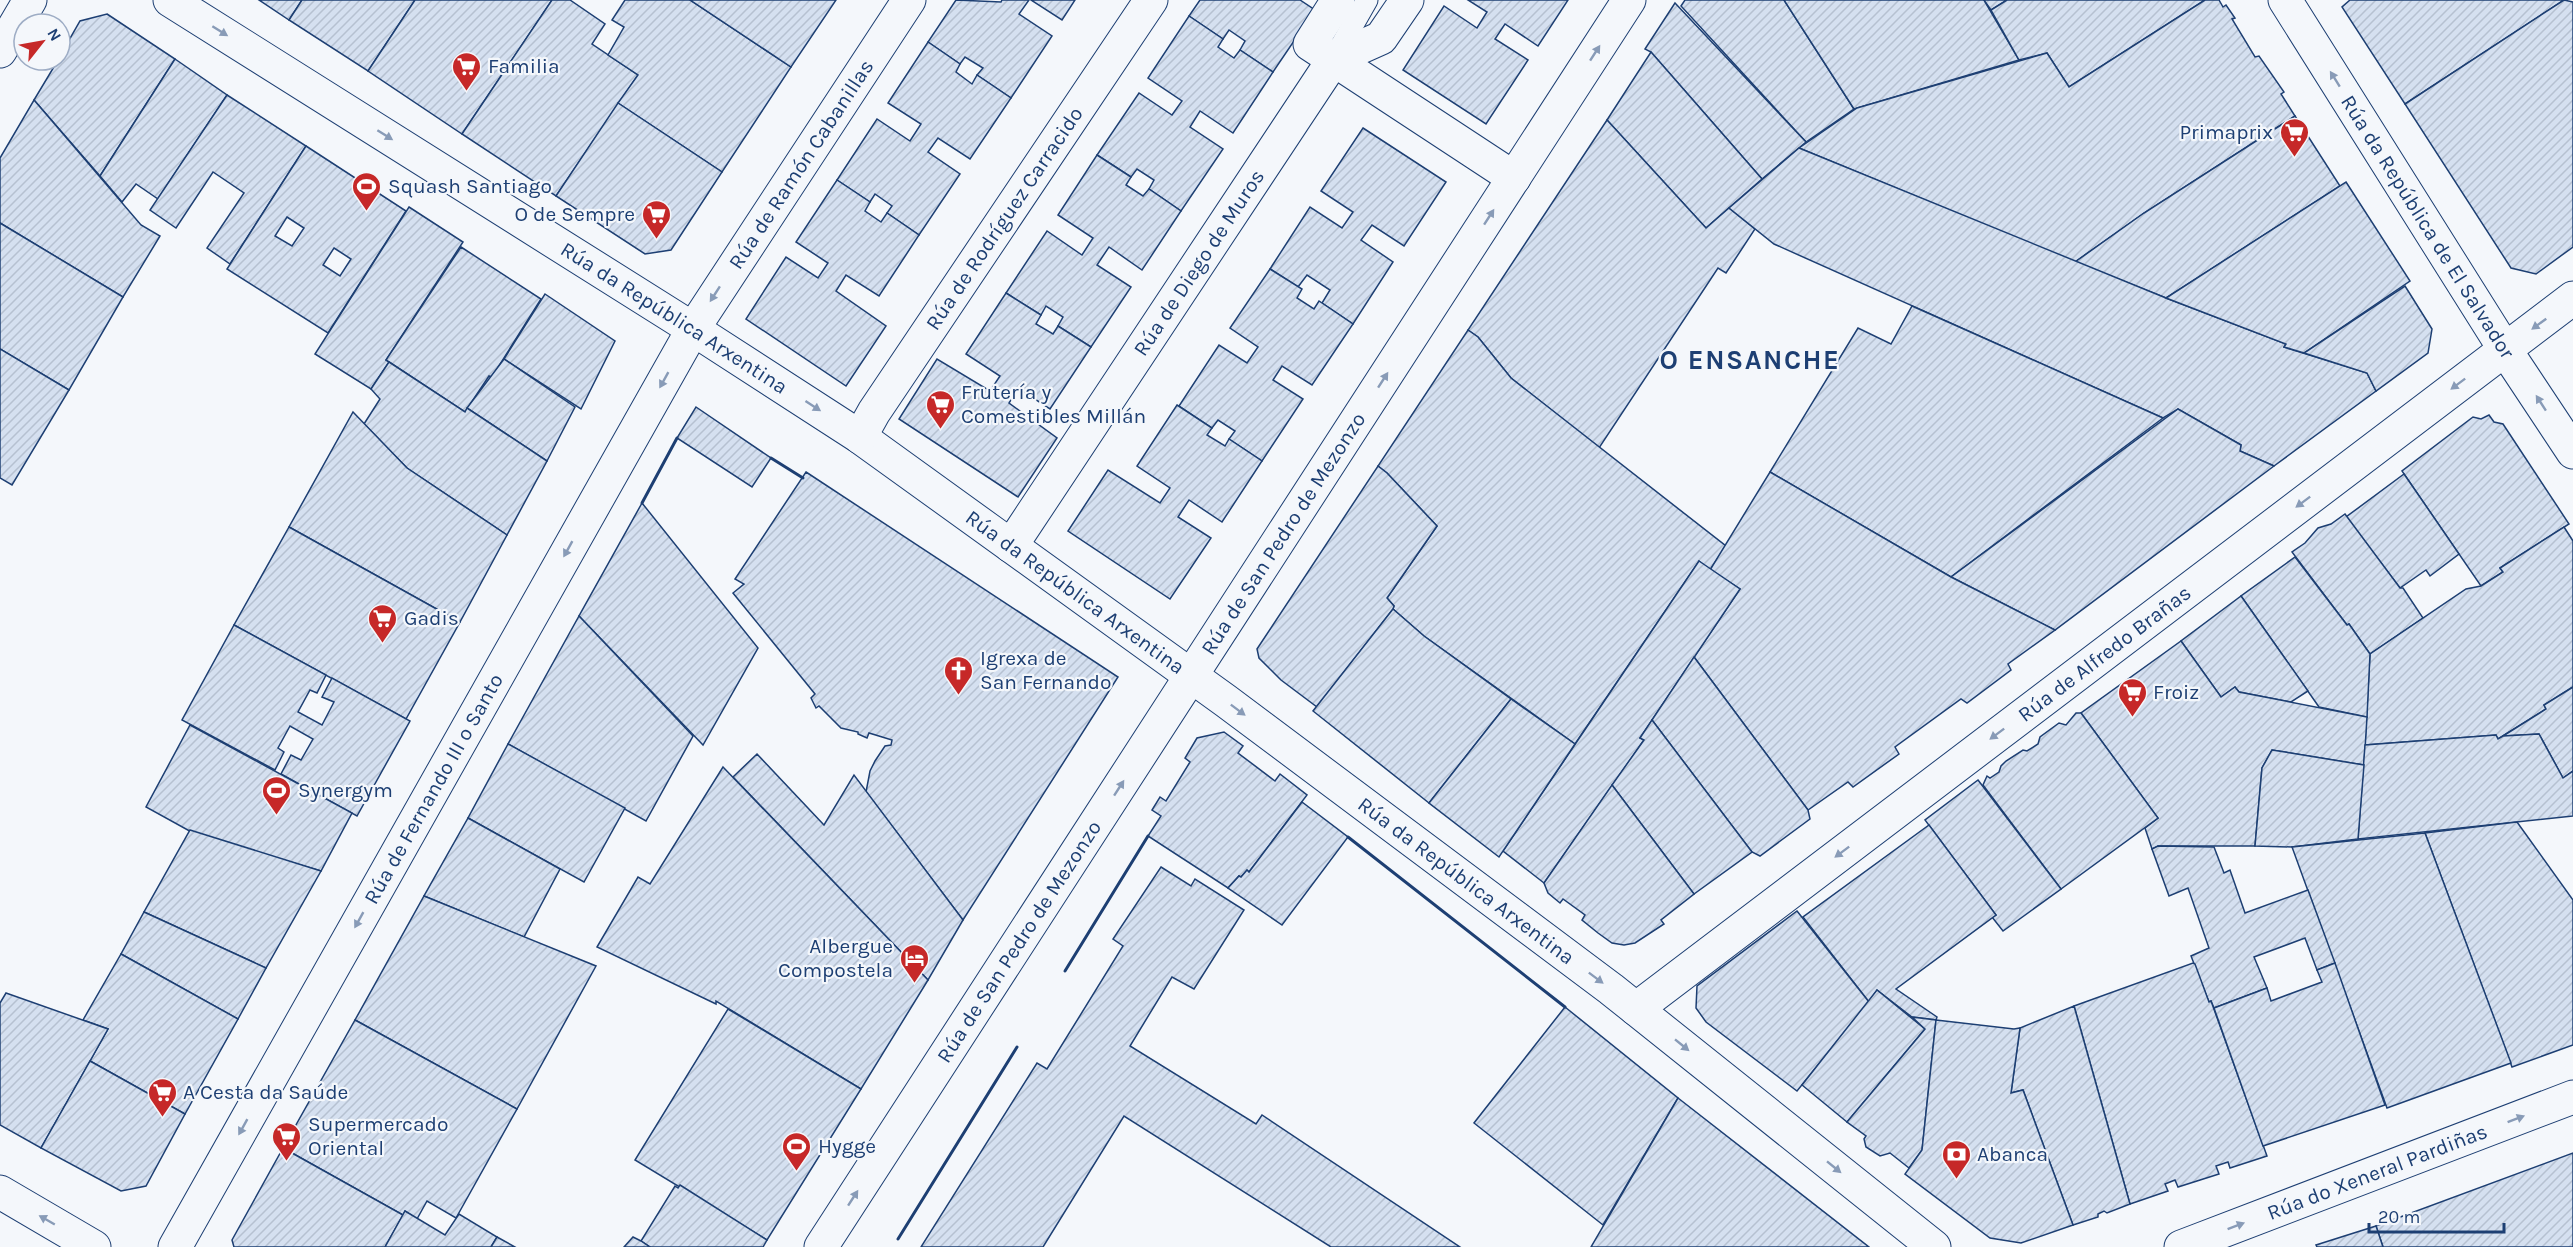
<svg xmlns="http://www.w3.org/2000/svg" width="2573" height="1247" font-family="Karla,sans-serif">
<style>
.building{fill:url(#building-hatch);stroke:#1d3f73;stroke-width:1.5;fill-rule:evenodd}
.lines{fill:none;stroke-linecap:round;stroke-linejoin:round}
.lane-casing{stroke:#1d3f73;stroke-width:23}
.street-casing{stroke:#1d3f73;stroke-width:35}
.lane{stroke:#f4f7fb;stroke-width:21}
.street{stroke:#f4f7fb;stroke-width:33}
.wall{stroke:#1d3f73;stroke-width:3}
.oneway{fill:#889bb7}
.labels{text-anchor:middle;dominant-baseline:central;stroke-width:4.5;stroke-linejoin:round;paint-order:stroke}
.poi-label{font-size:21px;fill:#1d3f73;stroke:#f4f7fb;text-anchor:start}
.street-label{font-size:21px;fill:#1d3f73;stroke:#f4f7fb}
.district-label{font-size:27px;font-weight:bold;letter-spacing:1.5px;fill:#1d3f73;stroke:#f4f7fb}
</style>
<defs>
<pattern id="building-hatch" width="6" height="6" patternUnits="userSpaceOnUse" patternTransform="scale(1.5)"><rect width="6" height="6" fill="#d5e0f0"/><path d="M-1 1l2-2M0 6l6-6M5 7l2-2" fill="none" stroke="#b6c1d1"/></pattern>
</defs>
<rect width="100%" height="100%" fill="#f4f7fb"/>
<!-- building -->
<g class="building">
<polygon points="259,0 302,0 289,20"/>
<polygon points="302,0 415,0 368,71 289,20"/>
<polygon points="415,0 552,0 462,134 368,71"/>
<polygon points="552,0 570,0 605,24 592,44 638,75 556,196 462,134"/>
<polygon points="625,0 690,0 791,67 722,172 618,103 638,75 608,55 624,27 612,20"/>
<polygon points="690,0 836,0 791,67"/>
<polygon points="956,0 1001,2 1002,0 1029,0 1019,14 1052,36 1011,98 977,75 983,68 965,57 960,64 928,42"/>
<polygon points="1031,0 1075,0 1062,20"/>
<polygon points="1200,0 1300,0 1315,10 1273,72 1240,50 1245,41 1229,30 1223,39 1189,16"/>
<polygon points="1468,0 1568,0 1538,46 1505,24 1495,39 1528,60 1486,124 1403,70 1444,6 1477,28 1487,12"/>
<polygon points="1685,0 1784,0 1854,109 1806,142 1681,6"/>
<polygon points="1784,0 1984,0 2019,60 1854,109"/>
<polygon points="1984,0 2007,0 1991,10"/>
<polygon points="2007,0 2205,0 2069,87 2047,53 2019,60 1991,10"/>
<polygon points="2205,0 2219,0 2223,7 2226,5 2235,18 2232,19 2255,57 2259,56 2284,92 2281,94 2295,116 2144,213 2075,262 1799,148 1857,108 2047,53 2069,87"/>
<polygon points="2350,0 2564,0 2405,104 2342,7"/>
<polygon points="2564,0 2573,2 2573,247 2536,274 2511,268 2405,104"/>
<polygon points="1675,3 1806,142 1762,179 1651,52 1645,49"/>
<polygon points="107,14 175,59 100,176 34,100 58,60 60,60 60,56 80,21"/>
<polygon points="1189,16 1223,39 1218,47 1234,58 1240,50 1273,72 1233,133 1200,111 1190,127 1223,149 1181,211 1149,189 1154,180 1137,169 1131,177 1097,155 1139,93 1172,115 1182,101 1148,78"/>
<polygon points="928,42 960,64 956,72 972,84 977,75 1011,98 970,159 938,138 928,152 960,174 919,235 887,213 892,206 875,194 870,202 837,180 877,119 910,141 921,124 888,103"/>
<polygon points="1651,52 1762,179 1706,228 1607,120"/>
<polygon points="175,59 227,95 158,199 136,184 122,202 100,176"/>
<polygon points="227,95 306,146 230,264 207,248 244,193 213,172 176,228 150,210"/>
<polygon points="34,100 141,225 160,236 123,297 0,223 0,158"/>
<polygon points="618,103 722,172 671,250 645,254 556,196"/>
<polygon points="2295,116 2340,186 2166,298 2075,262 2144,213"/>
<polygon points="1607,120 1706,228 1729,208 1755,229 1726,273 1718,268 1599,448 1511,378 1478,337 1468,330"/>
<polygon points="1363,128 1446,182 1404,246 1372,225 1361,240 1393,262 1353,324 1322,303 1330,290 1307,275 1298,287 1270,269 1310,207 1342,228 1353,212 1321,191"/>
<path d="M306,146L406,211L328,333L227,269ZM287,217L304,228L292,246L275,236ZM334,248L351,259L340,276L323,265Z"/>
<polygon points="1799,148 2166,298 2286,344 2284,347 2367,373 2376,391 2274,466 2240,451 2241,445 2178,409 2163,418 1774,244 1729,208"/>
<polygon points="1097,155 1131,177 1126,185 1143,196 1149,189 1181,211 1142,270 1109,247 1097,265 1131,287 1091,347 1058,326 1063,317 1046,306 1041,315 1006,293 1047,231 1082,255 1093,238 1058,215"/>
<polygon points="837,180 870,202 865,211 881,222 887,213 919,235 879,296 846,275 836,291 886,326 846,386 746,319 786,257 818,278 828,263 796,242"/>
<polygon points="2346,182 2410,281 2304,353 2284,347 2286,344 2166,298"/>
<polygon points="409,207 463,242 386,360 389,362 371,389 315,354"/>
<polygon points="0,223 123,297 69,390 0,349"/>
<polygon points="461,247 541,299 492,377 489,376 465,412 386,360"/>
<polygon points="1270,269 1302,289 1297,298 1314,309 1319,301 1353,324 1312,385 1282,366 1273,380 1303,399 1262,461 1229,439 1235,431 1218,420 1212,428 1179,406 1219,345 1247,363 1258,347 1230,328"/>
<polygon points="2405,286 2432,329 2428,353 2376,391 2367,373 2304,353"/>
<polygon points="1006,293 1041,315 1036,324 1053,334 1058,326 1091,347 1050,409 1018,388 1009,403 1057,438 1018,497 899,419 937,359 990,391 1000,376 966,354"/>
<polygon points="545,294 615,341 581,409 504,359"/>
<polygon points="1912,306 2163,418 1951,577 1770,472 1858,328 1891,344"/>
<polygon points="1468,330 1478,337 1511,378 1726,546 1710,570 1699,561 1575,744 1424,636 1393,609 1394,606 1387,598 1437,526 1387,473 1378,466"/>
<polygon points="0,349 69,390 12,485 0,478"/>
<polygon points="504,359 575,407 547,461 467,408"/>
<polygon points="389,362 465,412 467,408 547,461 507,535 407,468 364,424 380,399 371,389"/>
<polygon points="1177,405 1212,428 1207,435 1225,446 1229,439 1262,461 1222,522 1189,500 1178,517 1211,538 1170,599 1068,531 1108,470 1160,503 1170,488 1137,466"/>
<polygon points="696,407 771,458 752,487 677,438"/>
<polygon points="2178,409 2241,445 2240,451 2274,466 2055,630 1951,577"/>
<polygon points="353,412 407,468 507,535 460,622 289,527"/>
<polygon points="2489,415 2494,422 2503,424 2569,524 2500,568 2503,572 2481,586 2402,471 2473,417 2481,419"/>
<polygon points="1378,466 1387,473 1437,526 1387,598 1394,606 1393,609 1317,707 1281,680 1259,658 1257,649"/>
<polygon points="806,472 1118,677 963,920 866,792 870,771 875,761 885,746 891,745 892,740 869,733 867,738 858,734 858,732 841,728 819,706 816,708 811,698 815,694 733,593 744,584 735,579"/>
<polygon points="1770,472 1951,577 2055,630 2008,664 2011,670 1967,703 1961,699 1895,747 1899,754 1853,787 1848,782 1808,810 1694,657 1740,589 1710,570"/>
<polygon points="2404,474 2459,554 2430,576 2426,570 2400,588 2346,517"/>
<polygon points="642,503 758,648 703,745 579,616"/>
<polygon points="2345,514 2400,588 2403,588 2423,618 2370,654 2349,624 2347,625 2292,552 2305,543 2318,528 2331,524"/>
<polygon points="289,527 460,622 406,719 234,625"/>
<polygon points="2564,527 2573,541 2573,687 2544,705 2546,709 2498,739 2496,735 2365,745 2370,654 2466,589 2481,586 2503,572 2500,568"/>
<polygon points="2295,557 2347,625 2349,624 2370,654 2367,717 2319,707 2241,596"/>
<polygon points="1699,561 1740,589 1640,738 1644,740 1544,883 1503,851"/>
<polygon points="2241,596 2308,691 2291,702 2239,692 2235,687 2221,697 2181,641"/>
<polygon points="1393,609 1424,636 1511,699 1429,803 1313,711"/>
<polygon points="579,616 693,736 646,821 508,744"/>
<polygon points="234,625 326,675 317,693 310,690 298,712 322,725 334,702 322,697 332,678 410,721 357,816 281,774 291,755 301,760 313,739 290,726 278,748 284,752 275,770 182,720"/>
<polygon points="2181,641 2221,697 2235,687 2239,692 2367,717 2364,765 2272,750 2262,768 2255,846 2158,846 2152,849 2145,828 2158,818 2081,713"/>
<polygon points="1694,657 1808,810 1810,819 1760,856 1752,852 1652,720"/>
<polygon points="2573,687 2573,771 2563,778 2539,734 2503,736 2546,709 2544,705"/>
<polygon points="1511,699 1575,744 1499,857 1429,803"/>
<polygon points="2076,713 2081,713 2158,818 2061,889 1983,785 1987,776 1990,778 1999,772 2001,766 2006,761 2023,750 2027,751 2038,744 2040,737 2059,723 2066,725"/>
<polygon points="1652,720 1752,852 1694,894 1612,785 1644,740 1640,738"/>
<polygon points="190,725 352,813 321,871 195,834 146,807"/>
<polygon points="1224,732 1243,746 1238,753 1275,781 1280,774 1307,795 1249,872 1247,870 1241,877 1239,876 1228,888 1148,836 1161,816 1152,810 1160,797 1166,801 1190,762 1185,758 1197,738"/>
<polygon points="2539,734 2563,778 2573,771 2573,816 2358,839 2365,745 2496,735 2498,739 2503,736"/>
<polygon points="508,744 625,808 584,882 468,818"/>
<polygon points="2272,750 2364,765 2358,839 2292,847 2255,846 2262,768"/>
<polygon points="757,754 824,825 854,775 963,920 928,980 733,777"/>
<polygon points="723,767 928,980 861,1089 716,1001 716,1004 597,947 638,877 650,884"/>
<polygon points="1978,780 2061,889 2003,931 1992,917 1996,915 1925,820"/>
<polygon points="1612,785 1694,894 1661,920 1664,924 1635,943 1624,945 1612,943 1598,933 1582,920 1585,915 1563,899 1560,903 1548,893 1544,883"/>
<polygon points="1302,802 1348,837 1282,925 1228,888 1239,876 1241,877 1247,870 1249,872"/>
<polygon points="468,818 560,869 524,937 424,896"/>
<polygon points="2517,822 2573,900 2573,1045 2512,1067 2425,833"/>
<polygon points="1929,825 1996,915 1896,989 1937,1017 1936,1020 1912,1017 1877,990 1869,1002 1803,917"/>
<polygon points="190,830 321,871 266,968 144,912"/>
<polygon points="2425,833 2511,1063 2387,1108 2292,847"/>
<polygon points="2158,846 2214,847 2224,873 2230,870 2245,913 2308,890 2335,963 2317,970 2305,938 2254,957 2267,988 2214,1008 2211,1001 2209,1002 2191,956 2209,948 2188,888 2169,896 2152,849"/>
<polygon points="1161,867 1191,886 1195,879 1244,910 1194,989 1172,977 1130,1046 1256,1124 1262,1115 1460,1247 1331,1247 1124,1116 1043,1247 921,1247 1037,1063 1047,1069 1123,946 1113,939"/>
<polygon points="424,896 596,966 517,1109 355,1020"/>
<polygon points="1797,911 1869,1002 1797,1091 1706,1022 1696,1008 1697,986"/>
<polygon points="144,912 266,968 238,1019 121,954"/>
<polygon points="121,954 238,1019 185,1114 90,1061 108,1029 83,1020"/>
<polygon points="2193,963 2195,964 2209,1002 2211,1001 2267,1156 2230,1168 2228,1162 2216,1166 2219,1174 2178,1187 2175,1180 2165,1184 2168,1191 2130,1204 2074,1006"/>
<polygon points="2335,963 2385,1105 2263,1146 2214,1008 2267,988 2271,1001 2322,982 2317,970"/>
<polygon points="1877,990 1925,1029 1847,1122 1802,1085"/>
<polygon points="6,993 108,1029 41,1148 0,1125 0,1003"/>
<polygon points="2074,1006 2130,1204 2107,1213 2104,1211 2098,1214 2098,1217 2073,1225 2023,1090 2011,1093 2020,1028"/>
<polygon points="1565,1007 1678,1098 1603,1225 1474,1123"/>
<polygon points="728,1009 861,1089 767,1240 635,1160"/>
<polygon points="1912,1017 1936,1020 1922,1150 1909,1168 1890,1153 1880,1156 1866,1147 1864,1139 1866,1136 1847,1122 1925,1029"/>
<polygon points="355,1020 517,1109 456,1218 427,1201 417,1219 405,1211 403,1215 283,1148"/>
<polygon points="1936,1020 2014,1029 2020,1028 2011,1093 2023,1090 2073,1225 2021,1243 1990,1238 1905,1174 1922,1150"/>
<polygon points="90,1061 185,1114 146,1186 121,1191 41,1148"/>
<polygon points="1678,1098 1869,1247 1591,1247"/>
<polygon points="283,1148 403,1215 385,1247 234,1247 232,1240"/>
<polygon points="2573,1153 2573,1247 2383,1247 2376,1226"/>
<polygon points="680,1185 767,1240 763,1247 650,1247 641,1241 675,1186 678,1188"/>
<polygon points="405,1211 445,1235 459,1214 497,1237 491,1247 385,1247"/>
<polygon points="2376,1226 2383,1247 2317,1247 2316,1245"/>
<polygon points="497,1237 515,1247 491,1247"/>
<polygon points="633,1237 641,1241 650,1247 624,1247"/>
</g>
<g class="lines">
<defs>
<polyline id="lane" points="1334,58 1367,0"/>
<g id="street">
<path id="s1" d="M170,0L693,329L860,437L1226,701L1611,989L1934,1247"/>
<polyline points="1338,0 1310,44 1514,178"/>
<path id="s2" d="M2285,0L2504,348L2573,452"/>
<polyline points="0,51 30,0"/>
<path id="s3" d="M860,437L874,412L1151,0"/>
<path id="s4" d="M1011,546L1334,59L1381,38L1407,0"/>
<path id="s5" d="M1636,1009L2573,298"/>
<polyline points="0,1192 94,1247"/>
<path id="s6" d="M175,1247L693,329L909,0"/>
<path id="s7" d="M821,1247L1629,0"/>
<path id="s8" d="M2181,1247L2573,1097"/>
</g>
</defs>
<!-- lane casing -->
<use href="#lane" class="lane-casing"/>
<!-- street casing -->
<use href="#street" class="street-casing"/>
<!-- lane -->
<use href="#lane" class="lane"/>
<!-- street -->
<use href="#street" class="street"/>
<!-- wall -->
<g class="wall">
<polyline points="771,458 803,478"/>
<polyline points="642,503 677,438"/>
<polyline points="1348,837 1565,1007"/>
<polyline points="1065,971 1148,836"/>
<polyline points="898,1239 1017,1047"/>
</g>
</g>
<!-- one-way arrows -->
<defs><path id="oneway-solid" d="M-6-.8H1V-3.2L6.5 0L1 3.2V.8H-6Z" transform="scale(1.5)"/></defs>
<g class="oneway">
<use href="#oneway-solid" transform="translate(220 31) rotate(32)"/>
<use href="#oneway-solid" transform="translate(1595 53) rotate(-57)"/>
<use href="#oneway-solid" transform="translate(2335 79) rotate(-122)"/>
<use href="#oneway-solid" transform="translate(385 135) rotate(32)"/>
<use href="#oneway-solid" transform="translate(1489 217) rotate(-57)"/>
<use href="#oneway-solid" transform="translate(715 294) rotate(123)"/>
<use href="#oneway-solid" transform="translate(2539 324) rotate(144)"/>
<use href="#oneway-solid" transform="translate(664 380) rotate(119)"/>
<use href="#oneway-solid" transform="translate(1383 380) rotate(-57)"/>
<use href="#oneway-solid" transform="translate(2458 384) rotate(143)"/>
<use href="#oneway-solid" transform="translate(2541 403) rotate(-123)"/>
<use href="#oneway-solid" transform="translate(813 406) rotate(33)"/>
<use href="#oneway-solid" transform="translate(2303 502) rotate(143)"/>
<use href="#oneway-solid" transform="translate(568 549) rotate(119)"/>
<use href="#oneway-solid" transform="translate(1238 710) rotate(37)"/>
<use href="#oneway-solid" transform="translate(1997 734) rotate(143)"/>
<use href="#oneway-solid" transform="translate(1119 788) rotate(-57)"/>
<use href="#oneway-solid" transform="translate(1842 852) rotate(143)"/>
<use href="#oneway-solid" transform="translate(359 920) rotate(119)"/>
<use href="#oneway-solid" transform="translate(1596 978) rotate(37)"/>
<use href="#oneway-solid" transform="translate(1682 1045) rotate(39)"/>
<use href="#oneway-solid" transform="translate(2516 1119) rotate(-21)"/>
<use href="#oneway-solid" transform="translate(243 1127) rotate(119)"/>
<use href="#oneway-solid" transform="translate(1834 1167) rotate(39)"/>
<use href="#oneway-solid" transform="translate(853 1198) rotate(-57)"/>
<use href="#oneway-solid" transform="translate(47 1220) rotate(-150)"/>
<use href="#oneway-solid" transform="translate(2236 1226) rotate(-21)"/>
</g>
<!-- icons -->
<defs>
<symbol id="supermarket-pin" viewBox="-11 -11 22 30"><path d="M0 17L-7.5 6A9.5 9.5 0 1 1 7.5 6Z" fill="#c62828" stroke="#f4f7fb"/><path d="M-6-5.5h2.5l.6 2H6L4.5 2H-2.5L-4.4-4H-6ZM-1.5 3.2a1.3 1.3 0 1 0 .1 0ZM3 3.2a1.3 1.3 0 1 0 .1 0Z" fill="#fff"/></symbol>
<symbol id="stadium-pin" viewBox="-11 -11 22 30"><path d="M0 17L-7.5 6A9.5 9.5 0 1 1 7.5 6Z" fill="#c62828" stroke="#f4f7fb"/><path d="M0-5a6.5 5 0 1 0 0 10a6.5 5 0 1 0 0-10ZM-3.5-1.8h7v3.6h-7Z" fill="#fff"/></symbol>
<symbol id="church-pin" viewBox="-11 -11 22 30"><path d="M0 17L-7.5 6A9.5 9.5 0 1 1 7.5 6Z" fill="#c62828" stroke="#f4f7fb"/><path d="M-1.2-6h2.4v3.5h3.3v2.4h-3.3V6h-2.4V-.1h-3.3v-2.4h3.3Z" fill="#fff"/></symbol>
<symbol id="hotel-pin" viewBox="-11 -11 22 30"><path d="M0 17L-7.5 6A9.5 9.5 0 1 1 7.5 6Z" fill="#c62828" stroke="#f4f7fb"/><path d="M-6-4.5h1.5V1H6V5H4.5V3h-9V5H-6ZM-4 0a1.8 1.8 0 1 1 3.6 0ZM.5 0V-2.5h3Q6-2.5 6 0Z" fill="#fff"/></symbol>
<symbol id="bank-pin" viewBox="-11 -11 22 30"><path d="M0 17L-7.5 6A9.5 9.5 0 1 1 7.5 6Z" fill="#c62828" stroke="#f4f7fb"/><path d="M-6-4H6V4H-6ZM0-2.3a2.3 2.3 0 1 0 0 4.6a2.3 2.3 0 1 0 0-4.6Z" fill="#fff"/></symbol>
</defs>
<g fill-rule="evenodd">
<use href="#supermarket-pin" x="450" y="50" width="33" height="45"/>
<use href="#supermarket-pin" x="2278" y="116" width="33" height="45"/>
<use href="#stadium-pin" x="350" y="170" width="33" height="45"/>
<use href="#supermarket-pin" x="640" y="198" width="33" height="45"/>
<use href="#supermarket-pin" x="924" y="388" width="33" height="45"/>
<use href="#supermarket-pin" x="366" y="602" width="33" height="45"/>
<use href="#church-pin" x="942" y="654" width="33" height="45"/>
<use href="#supermarket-pin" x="2116" y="676" width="33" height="45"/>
<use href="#stadium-pin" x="260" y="774" width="33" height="45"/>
<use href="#hotel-pin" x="898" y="942" width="33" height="45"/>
<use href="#supermarket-pin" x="146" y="1076" width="33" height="45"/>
<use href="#supermarket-pin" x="270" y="1120" width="33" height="45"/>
<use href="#stadium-pin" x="780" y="1130" width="33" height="45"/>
<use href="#bank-pin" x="1940" y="1138" width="33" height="45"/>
</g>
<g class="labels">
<!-- poi labels -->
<g class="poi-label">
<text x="488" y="66">Familia</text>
<text x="2273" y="132" text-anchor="end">Primaprix</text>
<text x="388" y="186">Squash Santiago</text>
<text x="635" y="214" text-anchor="end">O de Sempre</text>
<text x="961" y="392">Frutería y<tspan x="961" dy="24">Comestibles Millán</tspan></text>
<text x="404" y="618">Gadis</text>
<text x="980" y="658">Igrexa de<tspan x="980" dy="24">San Fernando</tspan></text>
<text x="2153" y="692">Froiz</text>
<text x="298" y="790">Synergym</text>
<text x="893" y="946" text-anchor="end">Albergue<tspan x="893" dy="24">Compostela</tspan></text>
<text x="183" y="1092">A Cesta da Saúde</text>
<text x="308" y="1124">Supermercado<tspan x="308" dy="24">Oriental</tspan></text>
<text x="818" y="1146">Hygge</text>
<text x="1977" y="1154">Abanca</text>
</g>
<!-- street labels -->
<g class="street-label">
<text stroke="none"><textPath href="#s6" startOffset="1251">Rúa de Ramón Cabanillas</textPath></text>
<text stroke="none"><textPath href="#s3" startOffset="262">Rúa de Rodríguez Carracido</textPath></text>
<text stroke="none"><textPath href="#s2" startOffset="268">Rúa da República de El Salvador</textPath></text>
<text stroke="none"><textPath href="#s4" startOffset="340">Rúa de Diego de Muros</textPath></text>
<text stroke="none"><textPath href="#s1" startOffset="596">Rúa da República Arxentina</textPath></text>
<text stroke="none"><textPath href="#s7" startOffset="850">Rúa de San Pedro de Mezonzo</textPath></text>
<text stroke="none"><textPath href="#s1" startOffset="1082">Rúa da República Arxentina</textPath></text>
<text stroke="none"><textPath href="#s5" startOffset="588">Rúa de Alfredo Brañas</textPath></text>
<text stroke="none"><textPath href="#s6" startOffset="526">Rúa de Fernando III o Santo</textPath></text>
<text stroke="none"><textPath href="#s1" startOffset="1568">Rúa da República Arxentina</textPath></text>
<text stroke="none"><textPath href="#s7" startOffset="364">Rúa de San Pedro de Mezonzo</textPath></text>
<text stroke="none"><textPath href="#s8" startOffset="210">Rúa do Xeneral Pardiñas</textPath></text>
</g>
<!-- district labels -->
<g class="district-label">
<text x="1750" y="360">O ENSANCHE</text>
</g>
</g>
<!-- north arrow -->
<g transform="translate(42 42) rotate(59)"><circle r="28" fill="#f4f7fb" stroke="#9eadc5" stroke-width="1.5"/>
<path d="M0-4.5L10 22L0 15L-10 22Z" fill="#c62828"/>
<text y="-9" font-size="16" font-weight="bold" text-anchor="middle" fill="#1d3f73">N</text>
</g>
<!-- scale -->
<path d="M2369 1223v9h135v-9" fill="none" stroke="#1d3f73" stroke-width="3"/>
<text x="2378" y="1223" font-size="18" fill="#1d3f73" stroke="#f4f7fb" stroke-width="4.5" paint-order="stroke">20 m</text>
</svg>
